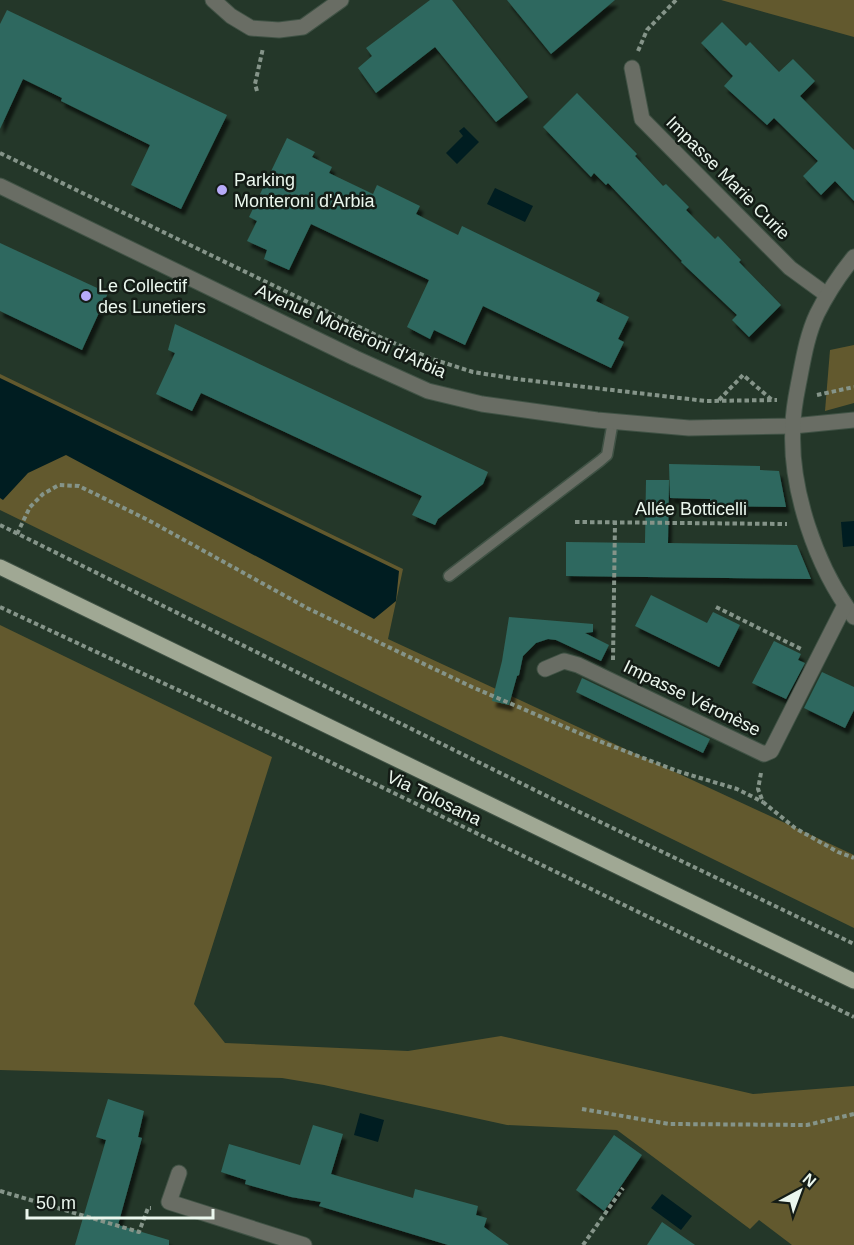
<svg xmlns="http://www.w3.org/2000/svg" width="854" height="1245" font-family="Arial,sans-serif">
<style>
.green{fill:#62592e}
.water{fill:#001d21}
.building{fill:#2f685e;filter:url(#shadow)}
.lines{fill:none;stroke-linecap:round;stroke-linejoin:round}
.service-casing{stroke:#405245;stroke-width:13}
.minor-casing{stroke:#405245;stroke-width:17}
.primary-casing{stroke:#405245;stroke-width:17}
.path{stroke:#859489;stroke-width:4;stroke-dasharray:4.5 3;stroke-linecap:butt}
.service{stroke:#696d64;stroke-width:10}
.minor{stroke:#696d64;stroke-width:15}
.primary{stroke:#a0a894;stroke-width:15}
.poi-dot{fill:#b7abf8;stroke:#141c16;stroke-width:2}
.labels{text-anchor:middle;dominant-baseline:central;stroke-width:5;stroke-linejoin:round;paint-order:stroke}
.street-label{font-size:18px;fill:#ebf7ee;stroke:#141c16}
.poi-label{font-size:18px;fill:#ebf7ee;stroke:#141c16;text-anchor:start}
</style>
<defs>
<filter id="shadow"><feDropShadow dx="3.5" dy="6" stdDeviation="1.5" flood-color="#0009"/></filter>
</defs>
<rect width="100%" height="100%" fill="#243729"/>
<!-- green -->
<g class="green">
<polygon points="721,0 854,0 854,37"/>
<polygon points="854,345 854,403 825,411 830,350"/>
<polygon points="0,374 403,569 388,639 854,855 854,928 0,510"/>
<polygon points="0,625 272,757 194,1004 225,1043 408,1051 501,1036 753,1094 854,1086 854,1245 792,1245 759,1220 750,1229 617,1130 507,1125 324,1085 282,1078 0,1070"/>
</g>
<!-- water -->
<g class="water">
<polygon points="464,127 479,142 457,164 446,153 463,136 459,131"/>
<polygon points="495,188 533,206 525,222 487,204"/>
<polygon points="0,378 399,571 396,601 374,619 66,455 28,473 3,500 0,498"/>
<polygon points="854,521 854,546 843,547 841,522"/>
<polygon points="360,1113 384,1120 378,1142 354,1135"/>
<polygon points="662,1194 692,1216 681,1230 651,1208"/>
</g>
<!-- building -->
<g class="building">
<polygon points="430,0 452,0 528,97 496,122 435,47 376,93 358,68 372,56 366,48"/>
<polygon points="507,0 615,0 551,54"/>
<polygon points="7,10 227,115 181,209 131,185 150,145 61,101 62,98 23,79 0,129 0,24"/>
<polygon points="722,22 746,46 750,42 779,72 793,59 815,81 800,96 854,150 854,201 835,181 821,195 803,176 818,161 774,118 767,125 724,86 733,76 701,43"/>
<polygon points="577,93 637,154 635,156 663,186 666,184 689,207 686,210 715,239 718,236 741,260 739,262 781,305 749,337 732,320 737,315 681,262 682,261 608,183 606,185 594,173 591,177 543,127"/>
<polygon points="287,138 315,152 312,157 332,167 329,173 373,194 377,185 420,206 416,214 458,235 462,226 600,293 596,301 629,317 618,339 624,342 611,368 483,306 465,345 434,330 430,339 407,327 429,280 311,224 289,270 264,259 267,250 247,241 257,221 249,217"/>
<polygon points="0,243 108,293 82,350 0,311"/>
<polygon points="175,324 488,472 483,484 438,519 435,525 412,515 422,496 201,393 192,411 156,394 175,353 168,350"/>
<polygon points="669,464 760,466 760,470 779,471 786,507 710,506 710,499 670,498"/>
<polygon points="646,480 669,480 668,543 797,545 811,579 566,576 566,542 645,543"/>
<polygon points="651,595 707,623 713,612 740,625 719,667 635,626"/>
<polygon points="509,617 593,624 593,632 585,633 609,645 601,661 556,640 548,639 536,643 523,656 519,675 517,676 509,705 492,701 502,661"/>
<polygon points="774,641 801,654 798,660 805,663 786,699 752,683"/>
<polygon points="822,672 854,687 854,710 845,728 804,708"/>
<polygon points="582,678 710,739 703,753 576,692"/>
<polygon points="108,1099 144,1111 138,1137 142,1138 118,1225 169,1240 169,1245 75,1245 106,1140 96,1137"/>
<polygon points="313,1125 343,1134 331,1174 413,1198 415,1189 478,1206 476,1215 487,1218 484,1227 509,1245 448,1245 319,1206 321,1202 291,1197 245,1184 246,1180 221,1172 229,1144 300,1165"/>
<polygon points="614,1135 642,1155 604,1211 576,1190"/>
<polygon points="662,1222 695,1245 647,1245"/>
</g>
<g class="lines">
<defs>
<polyline id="service" points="449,576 600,461 607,455 613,421"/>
<g id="minor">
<polyline points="213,0 231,16 251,28 279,30 303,27 341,0"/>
<polyline points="632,68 642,119 790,268 827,295"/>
<polyline points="0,186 355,358 428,391 482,404 597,420 689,428 793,426 854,420"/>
<path d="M854,257C840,274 827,294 817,314C808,333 804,355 800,376C797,392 793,408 793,425C789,488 816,567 854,617"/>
<polyline points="545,669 564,661 578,665 764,754 771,751 845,605"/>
<polyline points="179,1173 169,1202 304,1245"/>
</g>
<polyline id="primary" points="0,567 854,981"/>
</defs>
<!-- service casing -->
<use href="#service" class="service-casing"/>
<!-- minor casing -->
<use href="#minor" class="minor-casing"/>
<!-- primary casing -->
<use href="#primary" class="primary-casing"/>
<!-- path -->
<g class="path">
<polyline points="638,51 647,30 676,0"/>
<polyline points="257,91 255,84 263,48"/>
<polyline points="0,153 382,338 432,359 473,372 517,379 706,401 777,400"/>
<polyline points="817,395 854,387"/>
<polyline points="719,400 743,375 772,400"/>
<polyline points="575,522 787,524"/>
<polyline points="0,525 569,807 854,944"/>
<polyline points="17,534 30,507 43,494 59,485 79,486 148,520 307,608 472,687 586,736 677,771 737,789 763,802"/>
<polyline points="0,607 283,739 854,1017"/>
<polyline points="716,607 801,649"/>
<polyline points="613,660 615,522"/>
<polyline points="761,773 758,789 763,802 795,828 838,852 854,858"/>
<polyline points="582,1109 669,1124 807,1125 854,1114"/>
<polyline points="0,1191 139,1232 148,1208 151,1208"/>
<polyline points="583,1245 623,1188"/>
</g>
<!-- service -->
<use href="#service" class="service"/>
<!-- minor -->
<use href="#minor" class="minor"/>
<!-- primary -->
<use href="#primary" class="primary"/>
</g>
<!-- markers -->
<g class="poi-dot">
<circle cx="222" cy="190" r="6"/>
<circle cx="86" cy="296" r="6"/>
</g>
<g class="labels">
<!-- street labels -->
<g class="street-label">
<text transform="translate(728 178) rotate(45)">Impasse Marie Curie</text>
<text transform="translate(351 331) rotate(24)">Avenue Monteroni d'Arbia</text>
<text x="691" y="509">Allée Botticelli</text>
<text transform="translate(692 698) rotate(26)">Impasse Véronèse</text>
<text transform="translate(434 798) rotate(26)">Via Tolosana</text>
</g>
<!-- poi labels -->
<g class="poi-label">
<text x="234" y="180">Parking<tspan x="234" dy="21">Monteroni d'Arbia</tspan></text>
<text x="98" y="286">Le Collectif<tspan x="98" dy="21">des Lunetiers</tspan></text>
</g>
</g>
<!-- north arrow -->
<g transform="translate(800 1191) rotate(41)" stroke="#141c16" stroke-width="4.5" paint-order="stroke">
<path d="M0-4.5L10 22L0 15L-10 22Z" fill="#ebf7ee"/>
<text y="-9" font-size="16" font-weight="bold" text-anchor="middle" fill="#ebf7ee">N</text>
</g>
<!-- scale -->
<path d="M27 1209v9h186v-9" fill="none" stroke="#ebf7ee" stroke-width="3"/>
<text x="36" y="1209" font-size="18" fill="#ebf7ee" stroke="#141c16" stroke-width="4.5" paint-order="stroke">50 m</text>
</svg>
